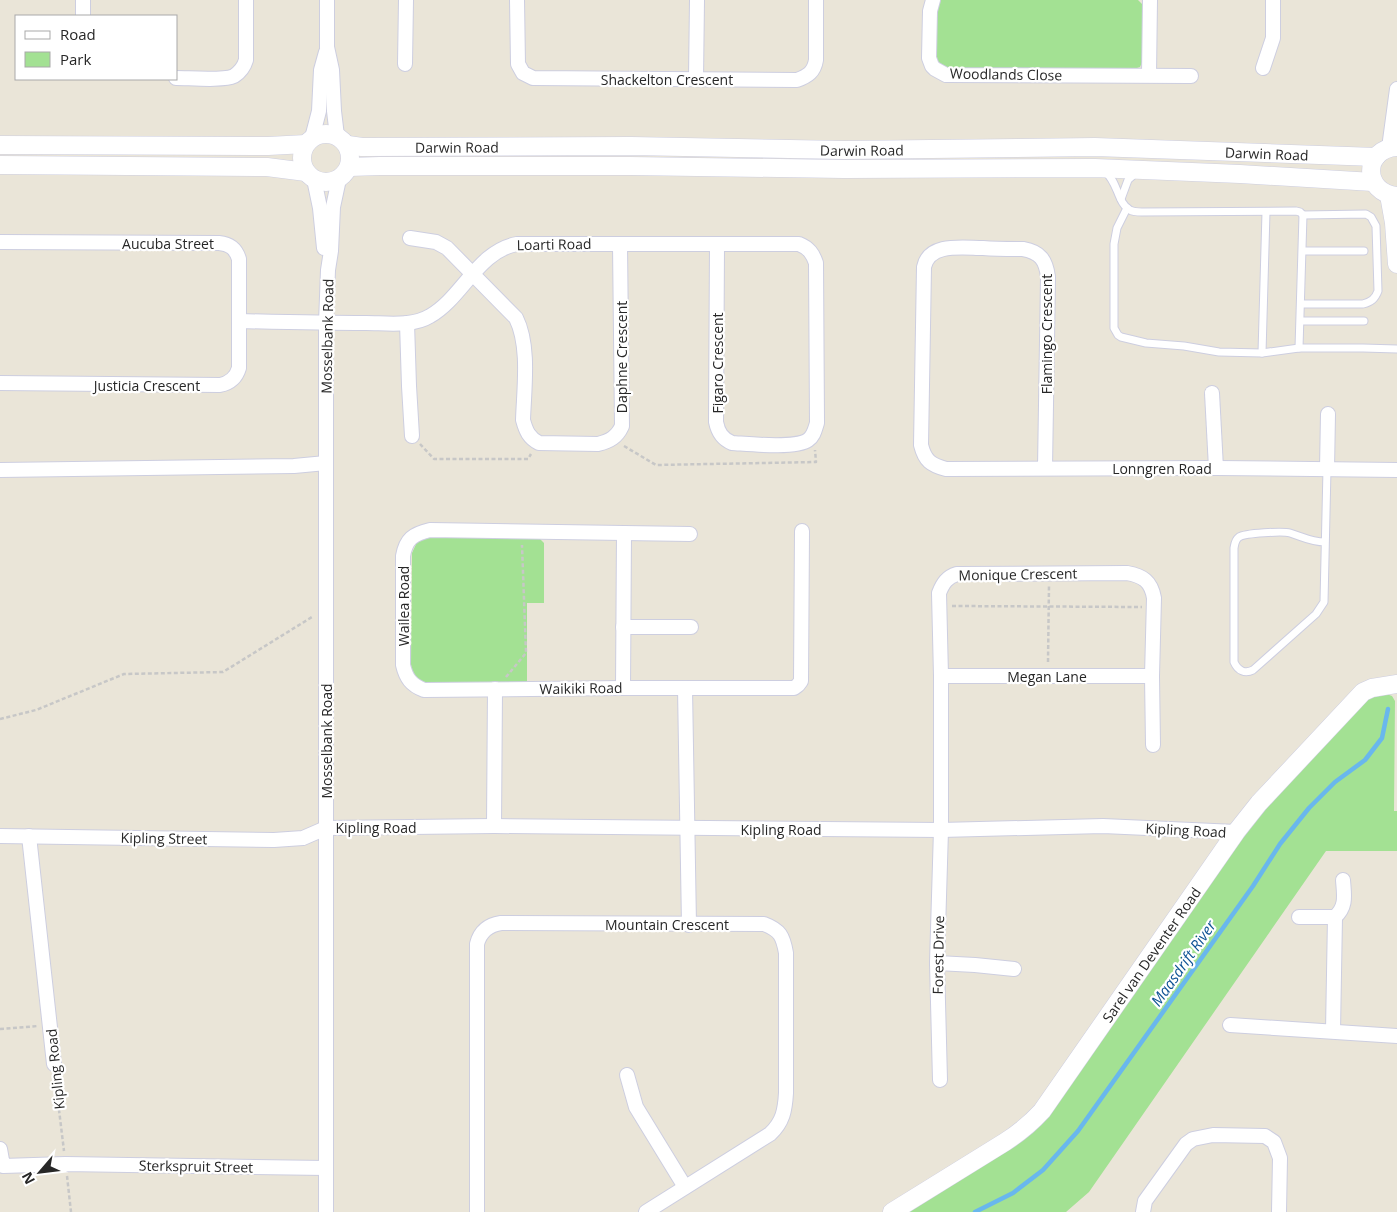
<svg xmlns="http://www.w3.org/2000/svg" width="1397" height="1212" font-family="'Open Sans',sans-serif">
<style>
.green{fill:#a3e193}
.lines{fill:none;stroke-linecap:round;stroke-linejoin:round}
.stream{stroke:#69b7ed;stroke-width:4.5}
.service-casing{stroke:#cdcee0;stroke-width:9}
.minor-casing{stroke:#cdcee0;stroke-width:16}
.tertiary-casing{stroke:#cdcee0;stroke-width:19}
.path{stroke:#c7c7c7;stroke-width:2.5;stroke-dasharray:4 2.5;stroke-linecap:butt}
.service{stroke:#fff;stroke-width:7}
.minor{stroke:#fff;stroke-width:14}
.tertiary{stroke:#fff;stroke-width:18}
.labels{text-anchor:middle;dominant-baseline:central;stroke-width:4.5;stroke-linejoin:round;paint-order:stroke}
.street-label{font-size:14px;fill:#272727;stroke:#fff}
.water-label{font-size:15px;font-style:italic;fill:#0d5294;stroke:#fff}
</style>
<rect width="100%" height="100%" fill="#eae5d8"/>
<!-- green -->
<g class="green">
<polygon points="941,0 1138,0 1142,4 1143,8 1143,60 1140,67 1134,69 944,69 941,67 935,57 936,8"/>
<path d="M428,537L534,538L540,539L544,543V603H527V684L428,683C418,681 412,675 411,665L412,553L417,542Z"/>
<polygon points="1384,693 1392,696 1395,701 1394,811 1397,811 1397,851 1326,851 1089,1192 1066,1212 909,1212 1010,1149 1031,1133 1049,1114 1255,821 1365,701 1369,698"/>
</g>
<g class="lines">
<!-- stream -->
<polyline class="stream" points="975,1212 1013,1193 1043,1170 1078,1131 1253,886 1280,844 1309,808 1335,782 1365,760 1382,738 1388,709"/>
<defs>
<g id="service">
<path d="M1105,172C1118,181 1117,203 1130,210C1133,212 1138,212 1142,212L1296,211L1300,212L1303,215L1299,348"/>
<polyline points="1121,199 1128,180 1137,172"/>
<polyline points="1127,208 1117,228 1114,244 1114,328 1118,335 1121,337 1146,343 1184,346 1219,352 1262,353 1299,348 1363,348 1397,349"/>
<polyline points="1303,251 1364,251"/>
<path d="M1301,304H1363C1371,302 1375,299 1378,291L1376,226L1371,217L1366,214L1303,215"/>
<polyline points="1301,321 1364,321"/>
<polyline points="1262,353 1266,212"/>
<path d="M1325,542C1311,542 1303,537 1290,533C1283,531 1245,533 1239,537C1235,540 1235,543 1234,548V662C1238,671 1245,674 1253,670L1316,614L1324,602L1327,469"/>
</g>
<g id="minor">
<polyline points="327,0 327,47 332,70 334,111 337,136"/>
<path d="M517,0L518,64L523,73L533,78L797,80C808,76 814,72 816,60V0"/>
<polyline points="933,0 930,11 929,58 932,66 935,69 946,75 1191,76"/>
<polyline points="83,16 83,0"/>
<polyline points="405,64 406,0"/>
<polyline points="1263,68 1273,38 1273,0"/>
<polyline points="1149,75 1150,0"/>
<path d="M176,78C190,78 223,81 234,76C240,72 244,67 246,60V0"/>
<polyline points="696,79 697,0"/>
<polyline points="312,138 319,111 321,70 326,52"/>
<polyline points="1389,148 1397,89"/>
<polyline points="314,179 320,208 324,248"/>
<path d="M410,238L436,242L447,248L516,318C530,346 524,389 523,420C526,431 529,438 539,443L598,444C610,441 617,437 622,426L620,244"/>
<path d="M0,242L219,243C230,244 236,249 239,259V368C236,378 230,383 220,385L0,383"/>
<path d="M239,321C281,322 323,323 366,323C386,323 412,327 430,316C462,298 478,251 517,244H799C809,248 813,254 816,263L817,423C815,429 814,436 808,440C795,449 749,444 732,443C722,439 718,432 716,422L717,245"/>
<polyline points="407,323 409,386 412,436"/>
<polyline points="1212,393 1216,468"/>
<path d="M1045,468L1048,277C1046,260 1040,252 1023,249C1010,249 996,249 983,248C964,248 929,242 924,267L921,445C925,461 931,465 946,469L1216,468L1397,470"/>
<polyline points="1327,469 1328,414"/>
<polyline points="0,470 294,466 326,463"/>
<path d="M690,534L430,530C413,534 406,539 403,556V665C406,678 411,685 424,690L623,688H794L798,685L801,681L802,531"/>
<polyline points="623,627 691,627"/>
<polyline points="941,676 1152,676"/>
<polyline points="623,688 624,533"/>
<polyline points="685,688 689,925"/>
<polyline points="494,826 495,689"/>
<polyline points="0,836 274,840 303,838 326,828 494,826 941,830 1103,826 1236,832"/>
<polyline points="29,836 54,1064"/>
<path d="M1299,917H1335C1347,906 1344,895 1343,880"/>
<polyline points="937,963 975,965 1014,969"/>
<polyline points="1230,1025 1397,1036"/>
<polyline points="1333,1031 1335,917"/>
<polyline points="627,1075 636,1107 685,1187"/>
<path d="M940,1080L937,963L941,830V676L939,593C943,583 947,577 957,574L1127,573C1143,576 1151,581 1154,598L1152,676L1153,745"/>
<polyline points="0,1149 3,1166 65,1164 326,1168"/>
<polyline points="326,1212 326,323 328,270 331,251 333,207 339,179"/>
<path d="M477,1212V944C480,932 488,925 501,923L764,924C780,930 783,936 786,953V1093C785,1110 783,1122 770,1134L646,1212"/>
<polyline points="1143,1212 1145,1201 1186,1144 1193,1139 1213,1135 1265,1136 1274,1142 1280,1158 1279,1212"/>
</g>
<g id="tertiary">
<circle cx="326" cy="158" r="24"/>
<polyline points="0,145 268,146 306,144"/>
<path id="s1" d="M348,145L362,147L631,146L844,150L1095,147L1376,157"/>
<path d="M1397,147C1362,149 1363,193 1397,196"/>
<polyline points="0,165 267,167 306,172"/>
<polyline points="349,167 380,166 630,166 844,169 1095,168 1240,174 1373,182"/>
<polyline points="1389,195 1394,223 1397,264"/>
<path id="s2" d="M892,1212L1005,1142C1019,1133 1031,1123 1042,1111L1236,832L1259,803L1363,692L1372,688L1397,684"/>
</g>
</defs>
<!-- service casing -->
<use href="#service" class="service-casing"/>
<!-- minor casing -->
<use href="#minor" class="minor-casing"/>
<!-- tertiary casing -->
<use href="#tertiary" class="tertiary-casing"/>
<!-- path -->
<g class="path">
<polyline points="420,444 434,459 528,459 531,454"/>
<polyline points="624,446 656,465 816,462 815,450"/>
<polyline points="952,606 1142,607"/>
<polyline points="1048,662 1049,585"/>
<polyline points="506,677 526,653 522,545"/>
<polyline points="0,719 36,710 124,674 223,672 312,617"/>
<polyline points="0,1029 38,1026"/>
<polyline points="55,1077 64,1151"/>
<polyline points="67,1176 71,1212"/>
</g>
<!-- service -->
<use href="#service" class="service"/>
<!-- minor -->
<use href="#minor" class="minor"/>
<!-- tertiary -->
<use href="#tertiary" class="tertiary"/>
</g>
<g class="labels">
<!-- street labels -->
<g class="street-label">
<text transform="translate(1006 74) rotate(1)">Woodlands Close</text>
<text x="667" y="79">Shackelton Crescent</text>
<text stroke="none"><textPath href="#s1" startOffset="109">Darwin Road</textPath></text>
<text stroke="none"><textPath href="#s1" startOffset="514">Darwin Road</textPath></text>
<text stroke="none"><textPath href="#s1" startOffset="919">Darwin Road</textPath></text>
<text x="168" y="243">Aucuba Street</text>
<text transform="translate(554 244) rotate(-1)">Loarti Road</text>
<text transform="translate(1046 334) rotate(-90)">Flamingo Crescent</text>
<text transform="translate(327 336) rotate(-89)">Mosselbank Road</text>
<text transform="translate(621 357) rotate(-90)">Daphne Crescent</text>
<text transform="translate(717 363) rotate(-90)">Figaro Crescent</text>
<text x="147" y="385">Justicia Crescent</text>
<text x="1162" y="468">Lonngren Road</text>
<text transform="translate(1018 574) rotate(-1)">Monique Crescent</text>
<text transform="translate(403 606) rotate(-90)">Wailea Road</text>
<text x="1047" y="676">Megan Lane</text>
<text transform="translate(581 688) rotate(-1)">Waikiki Road</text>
<text transform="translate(326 741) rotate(-90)">Mosselbank Road</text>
<text x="376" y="827">Kipling Road</text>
<text x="781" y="829">Kipling Road</text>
<text transform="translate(1186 830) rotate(3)">Kipling Road</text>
<text transform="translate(164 838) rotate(1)">Kipling Street</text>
<text x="667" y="924">Mountain Crescent</text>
<text stroke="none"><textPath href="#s2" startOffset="372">Sarel van Deventer Road</textPath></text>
<text transform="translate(938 955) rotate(-89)">Forest Drive</text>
<text transform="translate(55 1069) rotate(-96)">Kipling Road</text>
<text transform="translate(196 1166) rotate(1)">Sterkspruit Street</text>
</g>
<!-- water labels -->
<g class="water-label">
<text transform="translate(1183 963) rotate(-55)">Maasdrift River</text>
</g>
</g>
<!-- legend -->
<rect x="15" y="15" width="162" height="65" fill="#ffffff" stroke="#a9a9a9"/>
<rect x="25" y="31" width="25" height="8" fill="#ffffff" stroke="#a9a9a9"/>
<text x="60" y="40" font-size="15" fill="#272727">Road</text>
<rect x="25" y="52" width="25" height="15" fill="#a3e193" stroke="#a9a9a9"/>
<text x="60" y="65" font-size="15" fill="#272727">Park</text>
<!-- north arrow -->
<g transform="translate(40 1172) rotate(242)" stroke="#ffffff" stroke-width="4" paint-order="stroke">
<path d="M0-4L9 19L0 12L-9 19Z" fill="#272727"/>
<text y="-8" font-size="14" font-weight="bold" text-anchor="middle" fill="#272727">N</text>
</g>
</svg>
